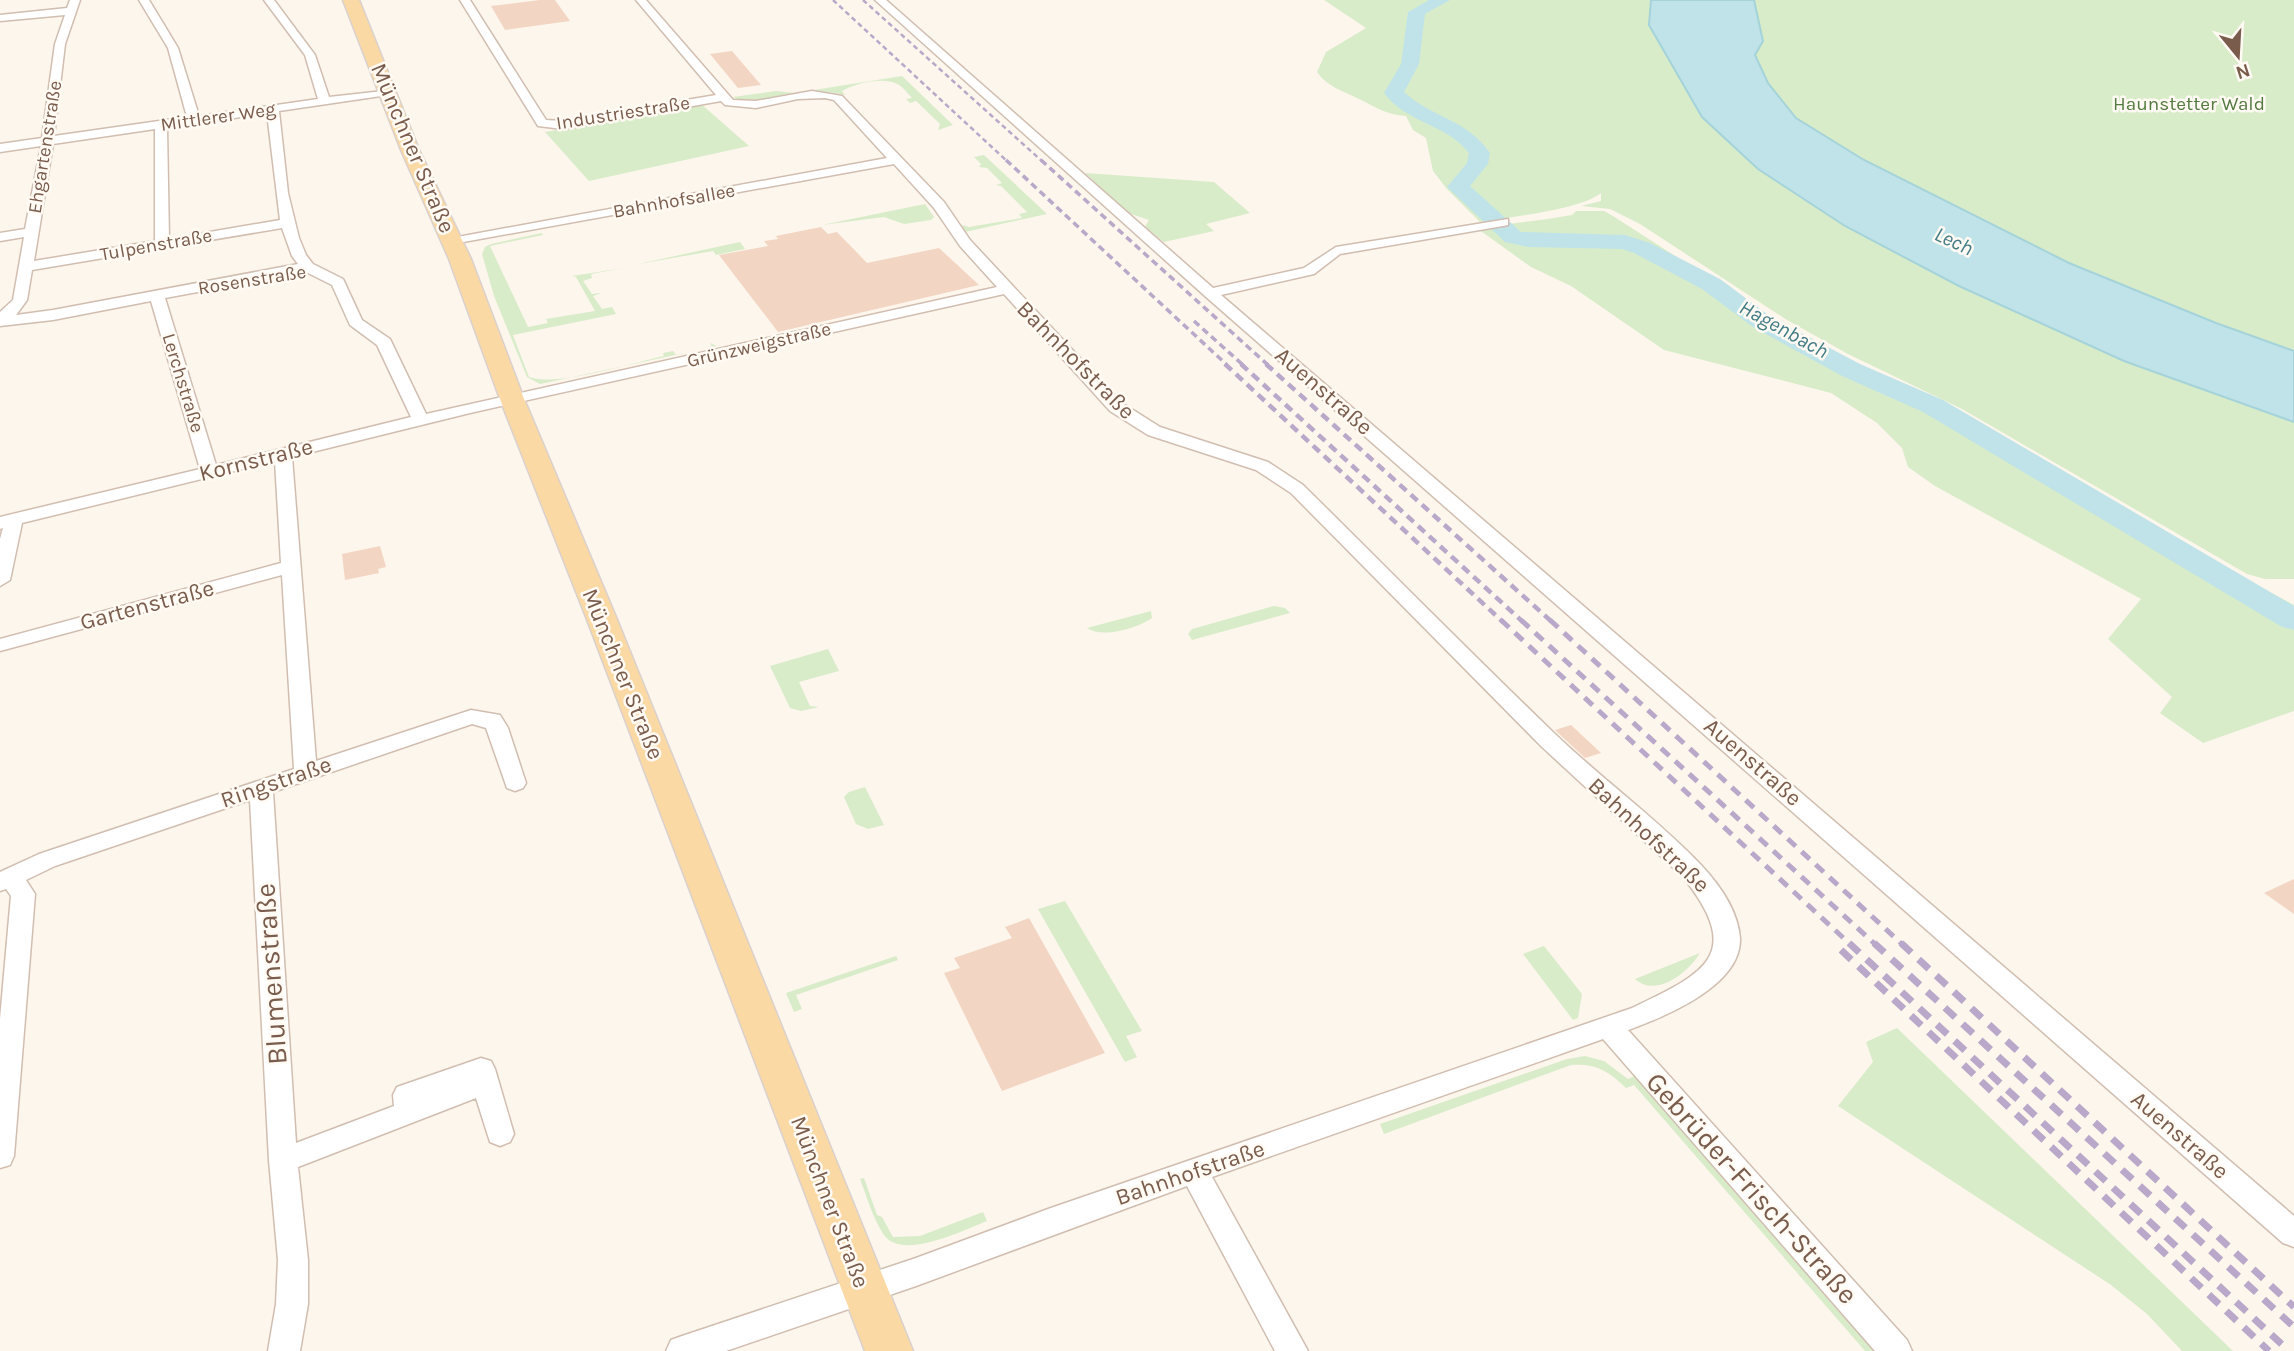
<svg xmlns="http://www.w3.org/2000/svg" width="2294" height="1351" font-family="Karla,sans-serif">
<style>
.green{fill:#d8ecc9}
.water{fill:#bfe3e8;stroke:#a5d3da;stroke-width:2}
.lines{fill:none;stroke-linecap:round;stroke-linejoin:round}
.river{fill:#bfe3e8;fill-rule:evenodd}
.building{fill:#f3d5c3}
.minor-casing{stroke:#d1beb0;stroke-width:3}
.primary-casing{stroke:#dad1cd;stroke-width:3}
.minor{fill:#fff;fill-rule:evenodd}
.primary{fill:#fbd9a5;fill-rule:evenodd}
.rail-far4{stroke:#b9a8c9;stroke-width:2.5;stroke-dasharray:5 3.5;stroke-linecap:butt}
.rail-far3{stroke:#b9a8c9;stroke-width:3.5;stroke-dasharray:7 4.5;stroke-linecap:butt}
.rail-far2{stroke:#b9a8c9;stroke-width:4.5;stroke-dasharray:9 6;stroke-linecap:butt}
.rail-far1{stroke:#b9a8c9;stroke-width:5;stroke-dasharray:11 8;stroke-linecap:butt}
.rail{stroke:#b9a8c9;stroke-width:7;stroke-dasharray:14 10;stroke-linecap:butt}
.labels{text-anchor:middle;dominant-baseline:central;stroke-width:5;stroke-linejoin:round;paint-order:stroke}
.far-park-label{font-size:19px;fill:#537a41;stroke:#fffaf3}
.far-street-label{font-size:19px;fill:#7a5c4d;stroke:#fffaf3}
.far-water-label{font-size:21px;font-style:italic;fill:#437c86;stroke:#fffaf3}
.street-label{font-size:23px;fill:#7a5c4d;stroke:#fffaf3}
.near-street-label{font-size:28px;fill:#7a5c4d;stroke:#fffaf3}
</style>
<rect width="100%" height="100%" fill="#fdf6ec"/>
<!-- green -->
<g class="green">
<path d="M1324,0H1651L1649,25L2124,361L2294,422V579H2265L2247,574L1962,409L1848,354L1787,320L1640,224L1610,209L1581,206L1601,201V193C1580,210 1509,217 1480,222L1447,189L1433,171L1426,138L1413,130L1406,116C1386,115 1376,107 1359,99C1342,90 1329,88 1317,72L1326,52L1366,28Z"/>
<polygon points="1754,0 2294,0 2294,351 2216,323 2069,263 1864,160 1796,118 1768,83 1755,55 1763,40"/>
<path d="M902,76L953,125L938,130L940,124L916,101L910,103L906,99L912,98C908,94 904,88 899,85C885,76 856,83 842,91L845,95C827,90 807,93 790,94C775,95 749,109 733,97L776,91L795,93Z"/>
<polygon points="701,104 749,146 589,181 545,132"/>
<polygon points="984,155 1047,214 965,232 962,225 969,227 1022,218 1019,214 1027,212 1001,186 996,185 1002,183 987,168 979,167 981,164 974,157"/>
<polygon points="1085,173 1214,182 1250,213 1206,224 1214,231 1164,242 1145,227 1149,220 1128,213"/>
<polygon points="925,204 934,217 931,220 904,224 884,217 822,225"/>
<path d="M1576,211H1604L1613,216L1781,324L1857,365L1967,419L2208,559L2294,605V617L1936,406L1852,368L1764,321L1714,284L1652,251L1632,242L1615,240L1584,239L1579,242L1624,244L1637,247L1690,274L1759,323L1928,407L2285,617L2294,623V711L2203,743L2160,713L2172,697L2108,639L2141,599L1935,486L1908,467L1902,448L1877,423L1831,393L1664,350L1571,286L1531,267L1478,229C1509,223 1540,221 1572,215Z"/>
<path d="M542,233L543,235L490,246L528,327L548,323L546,319L595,311L576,277L572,276L624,268L591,274L592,278L583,281L592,294L602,293L593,296L602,309L612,307L616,314L513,335L529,377C557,387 628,364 664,356L663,353L673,351L676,355L712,347L710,343L717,346L540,384L527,377L494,296L482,254L485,247L491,244Z"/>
<polygon points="740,242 745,249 716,255 713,251 638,264"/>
<polygon points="1274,606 1285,608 1290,613 1192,640 1188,634 1192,629"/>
<path d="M1151,611L1152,618C1138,628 1102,639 1087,628Z"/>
<polygon points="828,649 839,671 799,682 810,706 819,707 801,711 790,708 770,666"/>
<polygon points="865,787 884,825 868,829 856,824 844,797 849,792"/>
<polygon points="1065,901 1142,1031 1126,1036 1137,1057 1125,1062 1038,909"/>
<polygon points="1544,946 1582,994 1578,1018 1573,1020 1523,954"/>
<path d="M1700,953C1688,973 1656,998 1635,979Z"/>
<polygon points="896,956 898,960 796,995 802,1009 794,1012 786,993"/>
<polygon points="1897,1028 2233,1351 2182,1351 2147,1314 2111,1285 1838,1106 1873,1062 1866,1042"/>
<path d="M1585,1056L1604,1061L1628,1079L1637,1075L1879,1351H1865L1634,1085L1626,1088C1609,1071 1595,1063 1571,1065L1384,1134L1380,1124L1567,1059Z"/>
<path d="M864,1178L877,1215L882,1217L893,1237L920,1236L983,1212L987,1221C964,1230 902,1261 884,1235C873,1219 867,1197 860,1179Z"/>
</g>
<!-- water -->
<polygon class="water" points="1651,0 1754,0 1763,41 1755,55 1768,83 1796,118 1864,160 2069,263 2216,323 2294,351 2294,422 2124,361 1959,286 1845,226 1758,169 1702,117 1649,25"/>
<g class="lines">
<!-- river -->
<path class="river" d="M1429,0H1450L1425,14L1419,64L1404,92C1432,118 1467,119 1490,153L1488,164L1470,186L1521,232L1625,235L1650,243L1720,279L1771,317L1860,364L1943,400L2294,606V630L2282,627L1923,412L1842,376L1753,327L1702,289L1634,253L1622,249L1528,247L1505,242L1447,187L1467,163L1469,153C1447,124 1406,123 1384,93L1401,64L1408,12Z"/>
</g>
<!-- building -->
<g class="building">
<polygon points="540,0 555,0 570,21 505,30 491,6"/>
<polygon points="732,51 761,85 738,88 710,54"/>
<polygon points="821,227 828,234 837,232 867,263 939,248 979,285 778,332 719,255 768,246 764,241 778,239 776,236"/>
<polygon points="380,546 386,567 378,569 379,573 345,580 342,554"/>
<polygon points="1571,725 1601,753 1585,758 1555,730"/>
<polygon points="2294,879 2294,914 2264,893"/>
<polygon points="1029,918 1105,1053 1002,1091 944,973 960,968 954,958 1012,938 1005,927"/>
</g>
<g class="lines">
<defs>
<g id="minor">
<path d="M70,0H80L65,44L54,136L187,117L168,48L139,0H149L178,48L199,116L318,99L305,55L264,0H274L315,55L329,97L392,90V94L388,95L279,111L288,193L299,238L306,255L313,264L343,279L362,320L390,339L426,414L997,287L960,246L934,208L894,164L447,245L445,242L452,238L887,158L834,100L825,98L798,99L756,108L725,105L721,101L563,129L538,126L460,0H470L546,120L563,121L716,95L636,0H646L733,100L756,101L812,91L842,96L944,202L970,240L1122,403L1160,427L1268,462L1303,485C1387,568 1470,652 1555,734C1602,779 1656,818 1701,865C1719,884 1738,911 1740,938C1742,986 1664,1017 1628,1030L1907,1340L1912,1351H1875L1603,1039L1212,1177L1308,1351H1275L1187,1186L916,1286L726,1351H666L671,1340L682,1336L916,1258L1048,1209L1632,1008C1705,973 1745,955 1683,877L1541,746L1291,493L1256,470L1148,435L1110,411L1004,294L470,413L292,457L316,761L471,710L500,715L508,728L526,783L523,788L515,791L507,788L486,728L472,724L273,792L296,1143L394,1106L393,1095L397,1087L481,1058L491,1061L495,1069L514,1134L510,1142L500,1146L490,1142L476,1098L298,1167L308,1260V1304L300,1351H268L276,1304L278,1260L269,1160L250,800L55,866L26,880L35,894L14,1156L10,1165L0,1168V1019L11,896L6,889L0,891V872L39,854L294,769L282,575L0,651V639L281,563L275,461L22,523L10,580L0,586V539L3,528L0,529V517L200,469L151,301L53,320L0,326V312L13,300L24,237L0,241V233L25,229L41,146L0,152V144L42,138L55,44L65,15L0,21V15L67,8ZM267,113L280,220L169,239L167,128ZM155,129V241L34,261L53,144ZM282,228L292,256L298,264L53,310L16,315L27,300L32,270ZM306,272L332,285L350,325L377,345L411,417L216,465L165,298Z"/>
<polygon points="875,0 886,0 1213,288 1304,268 1336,247 1508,219 1508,225 1503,226 1340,254 1314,274 1221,295 2294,1216 2294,1247 2283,1243 1205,296"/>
</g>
<polygon id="primary" points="343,0 359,0 419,150 471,259 524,399 616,617 913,1351 865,1351 586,617 500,399 449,259 401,150"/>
</defs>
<!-- minor casing -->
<use href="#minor" class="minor-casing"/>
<!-- primary casing -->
<use href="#primary" class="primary-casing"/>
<!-- minor -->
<use href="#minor" class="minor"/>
<!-- primary -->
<use href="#primary" class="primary"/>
<!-- rail-far4 -->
<g class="rail-far4">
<polyline points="833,0 1008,162"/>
<polyline points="863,0 1043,162"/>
</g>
<!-- rail-far3 -->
<g class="rail-far3">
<polyline points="1006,160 1227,365"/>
<polyline points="1041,160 1268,365"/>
<polyline points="1194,321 1243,365"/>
</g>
<!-- rail-far2 -->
<g class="rail-far2">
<polyline points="1225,364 1503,622"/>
<polyline points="1241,364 1523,622"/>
<polyline points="1266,364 1552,622"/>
</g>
<!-- rail-far1 -->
<g class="rail-far1">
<polyline points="1501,620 1851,945"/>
<polyline points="1521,620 1876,945"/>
<polyline points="1550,620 1903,945"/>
</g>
<!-- rail -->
<g class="rail">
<polyline points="1849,943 2289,1351"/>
<polyline points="1874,943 2294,1327"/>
<polyline points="1901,943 2294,1307"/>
<polyline points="1841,950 2269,1351"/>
</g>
</g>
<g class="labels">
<!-- far-park labels -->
<g class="far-park-label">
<text x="2189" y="104">Haunstetter Wald</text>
</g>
<!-- far-street labels -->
<g class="far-street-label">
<text transform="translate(623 113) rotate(-9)">Industriestraße</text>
<text transform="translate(218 117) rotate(-8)">Mittlerer Weg</text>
<text transform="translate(45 147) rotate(-81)">Ehgartenstraße</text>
<text transform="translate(674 201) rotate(-10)">Bahnhofsallee</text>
<text transform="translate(156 245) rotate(-10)">Tulpenstraße</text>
<text transform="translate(252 280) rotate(-9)">Rosenstraße</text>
<text transform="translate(759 345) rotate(-13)">Grünzweigstraße</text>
<text transform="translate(183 383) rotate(73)">Lerchstraße</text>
</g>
<!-- far-water labels -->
<g class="far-water-label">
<text transform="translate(1954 241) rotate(25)">Lech</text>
<text transform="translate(1784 329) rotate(29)">Hagenbach</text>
</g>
<!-- street labels -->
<g class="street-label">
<text transform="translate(413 148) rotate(67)">Münchner Straße</text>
<text transform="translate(1076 360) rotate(45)">Bahnhofstraße</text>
<text transform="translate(1324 391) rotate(41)">Auenstraße</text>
<text transform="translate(256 460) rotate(-14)">Kornstraße</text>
<text transform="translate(147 605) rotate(-15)">Gartenstraße</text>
<text transform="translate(623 674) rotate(68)">Münchner Straße</text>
<text transform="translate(1753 762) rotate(41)">Auenstraße</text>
<text transform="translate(276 782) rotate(-19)">Ringstraße</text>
<text transform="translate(1649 835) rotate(43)">Bahnhofstraße</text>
<text transform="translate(2180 1135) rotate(41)">Auenstraße</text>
<text transform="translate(1190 1173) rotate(-19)">Bahnhofstraße</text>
<text transform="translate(830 1202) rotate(69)">Münchner Straße</text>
</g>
<!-- near-street labels -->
<g class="near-street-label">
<text transform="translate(271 974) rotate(-94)">Blumenstraße</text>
<text transform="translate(1752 1188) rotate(48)">Gebrüder-Frisch-Straße</text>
</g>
</g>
<!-- north arrow -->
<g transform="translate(2238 56) rotate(162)" stroke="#fffaf3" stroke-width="5" paint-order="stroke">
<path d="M0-5L12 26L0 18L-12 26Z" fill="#7a5c4d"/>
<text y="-10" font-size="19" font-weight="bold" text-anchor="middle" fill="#7a5c4d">N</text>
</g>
</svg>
